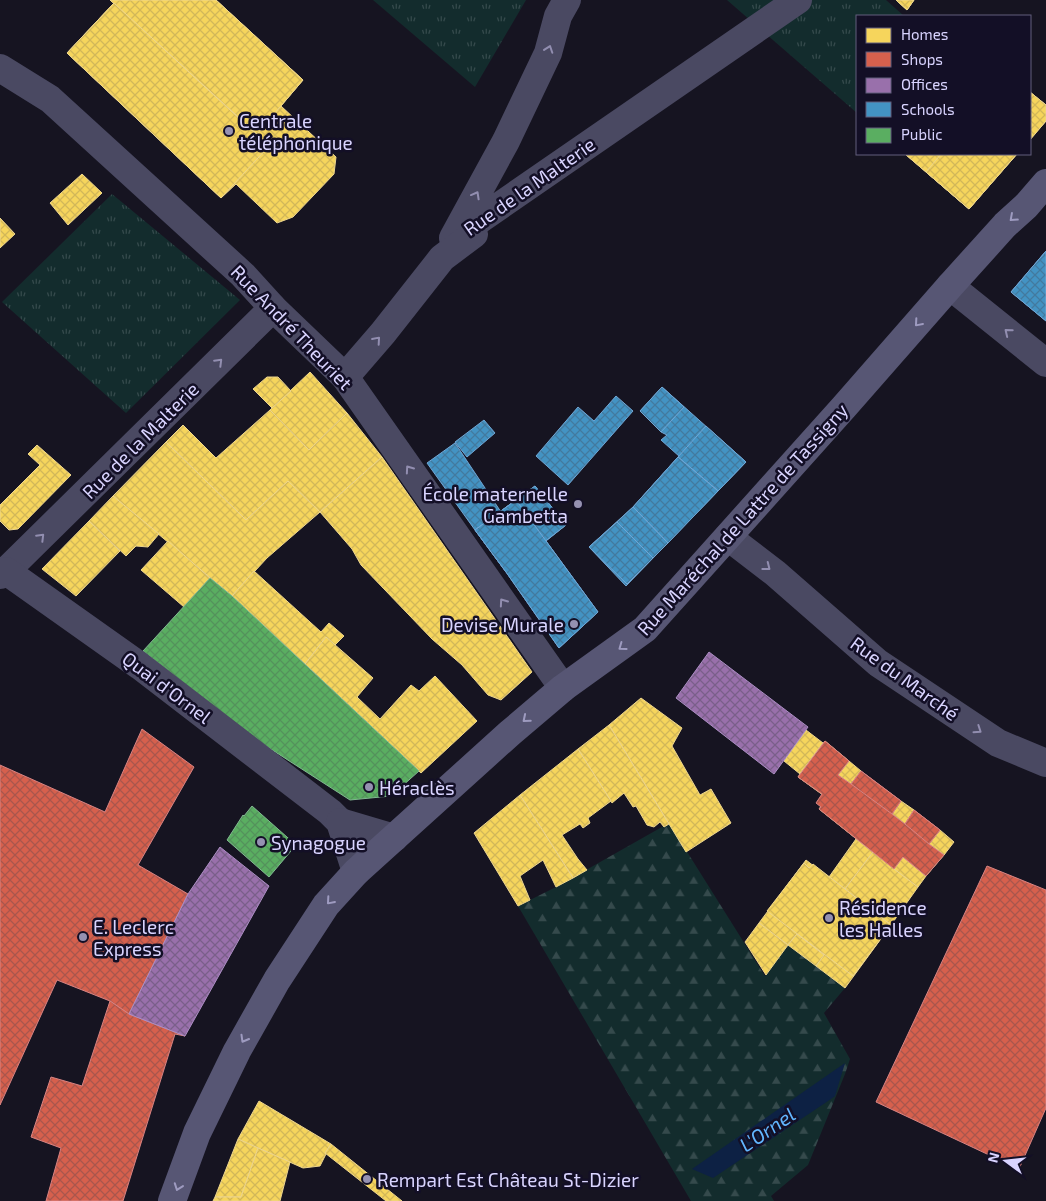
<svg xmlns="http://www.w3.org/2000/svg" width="1046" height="1201" font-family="'Exo 2',sans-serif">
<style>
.grass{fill:url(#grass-tufts)}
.forest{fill:url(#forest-firs)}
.water{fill:#0d2144}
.homes{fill:url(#homes-cross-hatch);stroke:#edd58d}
.shops{fill:url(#shops-cross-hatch);stroke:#d78382}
.offices{fill:url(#offices-cross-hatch);stroke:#ac8ec4}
.schools{fill:url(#schools-cross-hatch);stroke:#70a6d5}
.public{fill:url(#public-cross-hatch);stroke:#80b990}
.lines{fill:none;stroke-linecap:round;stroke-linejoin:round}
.street{stroke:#4a4962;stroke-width:28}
.secondary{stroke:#575674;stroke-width:28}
.oneway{stroke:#928eb0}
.oneway2{stroke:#9e9bc0}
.poi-dot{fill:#9591b1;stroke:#130f26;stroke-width:2}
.labels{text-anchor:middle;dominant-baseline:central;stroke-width:5;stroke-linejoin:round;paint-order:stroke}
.poi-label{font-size:19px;fill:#d9d4ff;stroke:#130f26;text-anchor:start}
.street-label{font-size:19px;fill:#d9d4ff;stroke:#130f26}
.water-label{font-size:20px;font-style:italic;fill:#62b6ff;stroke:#130f26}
</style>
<defs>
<pattern id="grass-tufts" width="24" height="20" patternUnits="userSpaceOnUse" patternTransform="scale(1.25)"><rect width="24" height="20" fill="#132c2d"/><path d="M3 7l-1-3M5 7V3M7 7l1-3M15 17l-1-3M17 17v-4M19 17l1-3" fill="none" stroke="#354a4c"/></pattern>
<pattern id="forest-firs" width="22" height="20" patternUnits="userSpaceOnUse" patternTransform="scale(1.25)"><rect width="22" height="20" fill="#132c2d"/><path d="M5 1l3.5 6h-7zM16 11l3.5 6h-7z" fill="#354a4c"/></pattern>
<pattern id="homes-cross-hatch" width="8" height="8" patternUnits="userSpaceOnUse" patternTransform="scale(1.25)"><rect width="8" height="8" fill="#f6d55c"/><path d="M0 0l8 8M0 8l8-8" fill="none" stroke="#d2b759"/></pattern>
<pattern id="shops-cross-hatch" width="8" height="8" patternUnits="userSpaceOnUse" patternTransform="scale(1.25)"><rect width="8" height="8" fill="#d6604d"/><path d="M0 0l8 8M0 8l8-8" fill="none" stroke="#a9564d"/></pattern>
<pattern id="offices-cross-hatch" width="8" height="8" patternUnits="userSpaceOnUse" patternTransform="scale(1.25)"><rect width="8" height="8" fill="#9970ab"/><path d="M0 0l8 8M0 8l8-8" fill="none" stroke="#7a5f8a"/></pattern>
<pattern id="schools-cross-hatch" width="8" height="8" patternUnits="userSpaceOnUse" patternTransform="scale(1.25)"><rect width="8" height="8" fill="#4393c3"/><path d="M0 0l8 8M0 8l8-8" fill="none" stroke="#427a9f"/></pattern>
<pattern id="public-cross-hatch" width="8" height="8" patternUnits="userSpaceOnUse" patternTransform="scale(1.25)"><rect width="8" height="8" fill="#5aae61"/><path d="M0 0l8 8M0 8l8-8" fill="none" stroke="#54925c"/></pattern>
</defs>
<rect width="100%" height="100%" fill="#161421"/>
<!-- grass -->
<g class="grass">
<polygon points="373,0 526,0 475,87"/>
<polygon points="727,0 886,0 904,16 857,16 857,113"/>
<polygon points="112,194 240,300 126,413 2,302"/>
</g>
<!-- forest -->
<polygon class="forest" points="669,823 765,976 788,945 845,988 824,1013 850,1059 845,1074 808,1165 771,1196 774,1201 691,1201 518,906 556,887"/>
<!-- water -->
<polygon class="water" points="845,1063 835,1096 831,1099 713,1178 692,1169"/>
<!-- homes -->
<g class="homes">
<polygon points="110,0 216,0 303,80 281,106 336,157 334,174 293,217 277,223 236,184 221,198 67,53 114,3"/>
<polygon points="110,0 216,0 303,80 257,134"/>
<polygon points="896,0 914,0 907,10"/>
<polygon points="896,0 914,0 907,10"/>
<polygon points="114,3 269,146 221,198 67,53"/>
<polygon points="1030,92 1046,105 1046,121 1030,139"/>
<polygon points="1030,92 1046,105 1046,121 1030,140"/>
<polygon points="905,154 1017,154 969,209"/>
<polygon points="905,154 971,154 996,177 969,209"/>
<polygon points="941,154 1017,154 969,209 926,172"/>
<polygon points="82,174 102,193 68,225 50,203"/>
<polygon points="0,218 15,234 0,248"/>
<polygon points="310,372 347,413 309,450 270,410"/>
<polygon points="267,377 278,377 291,391 272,408 253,389"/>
<polygon points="270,410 309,450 347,413 382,457 320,512 288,481 246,520 166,442 183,425 216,458"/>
<polygon points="166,442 246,520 288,481 320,512 267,558 232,596 113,496"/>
<polygon points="37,445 71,475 18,529 9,530 0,521 0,505 40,465 28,454"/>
<polygon points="382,457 532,672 501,700 488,695 462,665 432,639 361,565 352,549 320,512"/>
<polygon points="113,496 159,534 148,547 136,546 126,556 89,521"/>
<polygon points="89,521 120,551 76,596 42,569"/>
<polygon points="168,541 210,578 184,607 141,570"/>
<polygon points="254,571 321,632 329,623 344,636 335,645 326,637 305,664 232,596"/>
<polygon points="326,637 373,678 357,697 380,719 411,685 419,691 435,676 477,721 421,773 305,664"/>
<polygon points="641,698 682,728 672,746 700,795 711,789 731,823 686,852 609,725"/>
<polygon points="609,725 669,824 664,827 660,822 654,827 647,825 636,806 633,807 624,793 612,803 578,749"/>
<polygon points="806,730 823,743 800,774 784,761"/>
<polygon points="825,741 849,761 838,775 814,755"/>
<polygon points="578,749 611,801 588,818 590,823 583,828 580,824 562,835 578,859 587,870 573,878 520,795"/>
<polygon points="814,755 944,855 926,876 903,857 894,869 819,809 827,798 798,777"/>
<polygon points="849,761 861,771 851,784 838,775"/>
<polygon points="520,795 573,878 556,887 543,860 520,876 530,900 518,906 474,833"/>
<polygon points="901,801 914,810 905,824 892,814"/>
<polygon points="940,830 954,842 944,855 929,844"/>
<polygon points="856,839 873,852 845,889 829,877"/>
<polygon points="873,852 918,887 891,925 845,889"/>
<polygon points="903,857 926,876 918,887 894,869"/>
<polygon points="806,860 891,925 845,988 816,966 824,955 797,934 788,945 759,923"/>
<polygon points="804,863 809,868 813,864 891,925 853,976 767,911"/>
<polygon points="759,923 788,945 766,975 745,942"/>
<polygon points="797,934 824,955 816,966 788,945"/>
<polygon points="259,1101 331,1144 320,1166 303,1168 238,1139"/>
<polygon points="238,1139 258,1148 241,1197 215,1197"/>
<polygon points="331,1144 402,1201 386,1201 325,1153"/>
<polygon points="258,1148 290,1162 280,1201 213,1201 215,1197 241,1197"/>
</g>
<!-- shops -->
<g class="shops">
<polygon points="142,729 194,767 138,865 188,894 129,1014 110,1001 57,980 0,1105 0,765 105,812"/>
<polygon points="825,741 849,761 838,775 851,784 861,771 901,801 892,814 905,824 914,810 940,830 929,844 944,855 926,876 903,857 894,869 819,809 821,807 816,803 822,794 798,777"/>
<polygon points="861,771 901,801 892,814 851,784"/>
<polygon points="914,810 940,830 929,844 905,824"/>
<polygon points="987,866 1046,890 1046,1108 1019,1169 876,1102"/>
<polygon points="110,1001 129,1014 185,1036 175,1034 123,1201 46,1201 61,1148 31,1137 51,1077 82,1086"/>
</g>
<!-- offices -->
<g class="offices">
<polygon points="709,652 808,727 774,774 676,698"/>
<polygon points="220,847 269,886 185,1036 129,1014 188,894"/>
</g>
<!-- schools -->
<g class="schools">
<polygon points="1046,251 1046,321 1011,292"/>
<polygon points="1046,251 1046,321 1011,292"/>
<polygon points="662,387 746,462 718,491 661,440 667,435 661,432 640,411"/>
<polygon points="662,387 684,407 661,432 640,411"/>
<polygon points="616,396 633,411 568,485 536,456 578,407 594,421"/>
<polygon points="484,420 495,433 467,457 455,442"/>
<polygon points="706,426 746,462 718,491 678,457"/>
<polygon points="455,443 501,512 475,530 427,463"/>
<polygon points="678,457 718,491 626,586 589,547 633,507"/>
<polygon points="678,457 718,491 668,543 633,507"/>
<polygon points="535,486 566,525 546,541 598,612 559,648 506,572 475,530"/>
<polygon points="535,486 566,525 506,572 475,530"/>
<polygon points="516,500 598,612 559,648 506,572 475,530"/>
<polygon points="633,507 668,543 653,558 617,522"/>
<polygon points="617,522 653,558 627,584 589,547"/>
</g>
<!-- public -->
<g class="public">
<polygon points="210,578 232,596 419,771 391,796 350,800 252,737 143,651"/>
<polygon points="252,806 296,845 269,877 227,840 243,815 244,816"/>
</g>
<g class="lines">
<!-- street -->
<g class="street">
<polyline points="567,0 558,16 548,53 506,141 453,238 798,0"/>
<polyline points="0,68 50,99 243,275 273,308 345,377 563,688"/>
<polyline points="950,286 1046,363"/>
<polyline points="345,377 383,333 442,258 474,234"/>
<polyline points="728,537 775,573 878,663 998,743 1046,763"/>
<polyline points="6,571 273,308"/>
<polyline points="0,575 6,571 140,666 330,812 340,822 356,872"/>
<polyline points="340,822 394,838"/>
</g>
<!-- secondary -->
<polyline class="secondary" points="172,1201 197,1133 237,1051 277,980 326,905 356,872 510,733 563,688 645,629 844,407 950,286 1005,225 1026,206 1046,183"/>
</g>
<!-- one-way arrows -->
<defs><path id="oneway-chevron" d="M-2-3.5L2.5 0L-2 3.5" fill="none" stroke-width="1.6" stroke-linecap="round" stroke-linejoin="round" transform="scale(1.25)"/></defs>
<g class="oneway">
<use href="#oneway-chevron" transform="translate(549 49) rotate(-71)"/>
<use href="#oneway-chevron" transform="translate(476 195) rotate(-61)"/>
<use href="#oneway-chevron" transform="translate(1008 332) rotate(-141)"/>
<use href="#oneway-chevron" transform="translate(377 340) rotate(-49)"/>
<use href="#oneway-chevron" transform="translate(219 362) rotate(-45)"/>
<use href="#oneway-chevron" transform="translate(409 469) rotate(-125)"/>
<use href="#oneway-chevron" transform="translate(41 537) rotate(-45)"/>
<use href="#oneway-chevron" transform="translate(767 567) rotate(38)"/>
<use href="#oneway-chevron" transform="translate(503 602) rotate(-125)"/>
<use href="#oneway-chevron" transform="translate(978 730) rotate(34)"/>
</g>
<g class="oneway2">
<use href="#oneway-chevron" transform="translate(1013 218) rotate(138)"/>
<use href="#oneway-chevron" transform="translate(918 323) rotate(131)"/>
<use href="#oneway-chevron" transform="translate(622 647) rotate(144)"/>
<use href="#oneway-chevron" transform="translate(526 719) rotate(140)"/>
<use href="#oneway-chevron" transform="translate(330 901) rotate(131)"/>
<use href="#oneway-chevron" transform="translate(244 1039) rotate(120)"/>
<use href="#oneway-chevron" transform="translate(178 1187) rotate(110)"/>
</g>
<!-- markers -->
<g class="poi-dot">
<circle cx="229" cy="131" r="5"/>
<circle cx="578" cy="504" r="5"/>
<circle cx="574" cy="624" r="5"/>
<circle cx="369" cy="787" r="5"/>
<circle cx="261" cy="842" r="5"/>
<circle cx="829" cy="918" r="5"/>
<circle cx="83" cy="937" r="5"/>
<circle cx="367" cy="1179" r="5"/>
</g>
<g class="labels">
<!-- poi labels -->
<g class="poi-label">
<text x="239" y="120">Centrale<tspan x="239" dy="22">téléphonique</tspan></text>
<text x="568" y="493" text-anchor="end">École maternelle<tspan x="568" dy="22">Gambetta</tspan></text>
<text x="564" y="624" text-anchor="end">Devise Murale</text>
<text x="379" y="787">Héraclès</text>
<text x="271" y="842">Synagogue</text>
<text x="839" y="907">Résidence<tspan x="839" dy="22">les Halles</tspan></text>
<text x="93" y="926">E. Leclerc<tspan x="93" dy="22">Express</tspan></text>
<text x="377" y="1179">Rempart Est Château St-Dizier</text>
</g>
<!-- street labels -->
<g class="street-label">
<text transform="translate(529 186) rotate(-35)">Rue de la Malterie</text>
<text transform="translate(292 327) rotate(46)">Rue André Theuriet</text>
<text transform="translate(140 440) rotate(-45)">Rue de la Malterie</text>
<text transform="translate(742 519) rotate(-48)">Rue Maréchal de Lattre de Tassigny</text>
<text transform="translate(905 678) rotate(36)">Rue du Marché</text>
<text transform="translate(167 687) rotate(37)">Quai d'Ornel</text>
</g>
<!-- water labels -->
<g class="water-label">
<text transform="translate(767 1129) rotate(-34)">L'Ornel</text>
</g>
</g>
<!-- legend -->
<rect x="856" y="15" width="175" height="140" fill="#130f26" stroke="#625e7d"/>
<rect x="866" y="28" width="25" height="15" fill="#f6d55c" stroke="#625e7d"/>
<text x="901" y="40" font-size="15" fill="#d9d4ff">Homes</text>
<rect x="866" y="52" width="25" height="15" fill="#d6604d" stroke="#625e7d"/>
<text x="901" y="65" font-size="15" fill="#d9d4ff">Shops</text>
<rect x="866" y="78" width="25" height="15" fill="#9970ab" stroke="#625e7d"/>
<text x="901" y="90" font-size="15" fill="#d9d4ff">Offices</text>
<rect x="866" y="102" width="25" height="15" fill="#4393c3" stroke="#625e7d"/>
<text x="901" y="115" font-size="15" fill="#d9d4ff">Schools</text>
<rect x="866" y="128" width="25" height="15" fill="#5aae61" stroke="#625e7d"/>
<text x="901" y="140" font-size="15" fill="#d9d4ff">Public</text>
<!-- north arrow -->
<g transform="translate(1006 1161) rotate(285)" stroke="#130f26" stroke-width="4" paint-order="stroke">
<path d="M0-4L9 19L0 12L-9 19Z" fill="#d9d4ff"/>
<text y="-8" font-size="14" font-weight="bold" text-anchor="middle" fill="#d9d4ff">N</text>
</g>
</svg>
